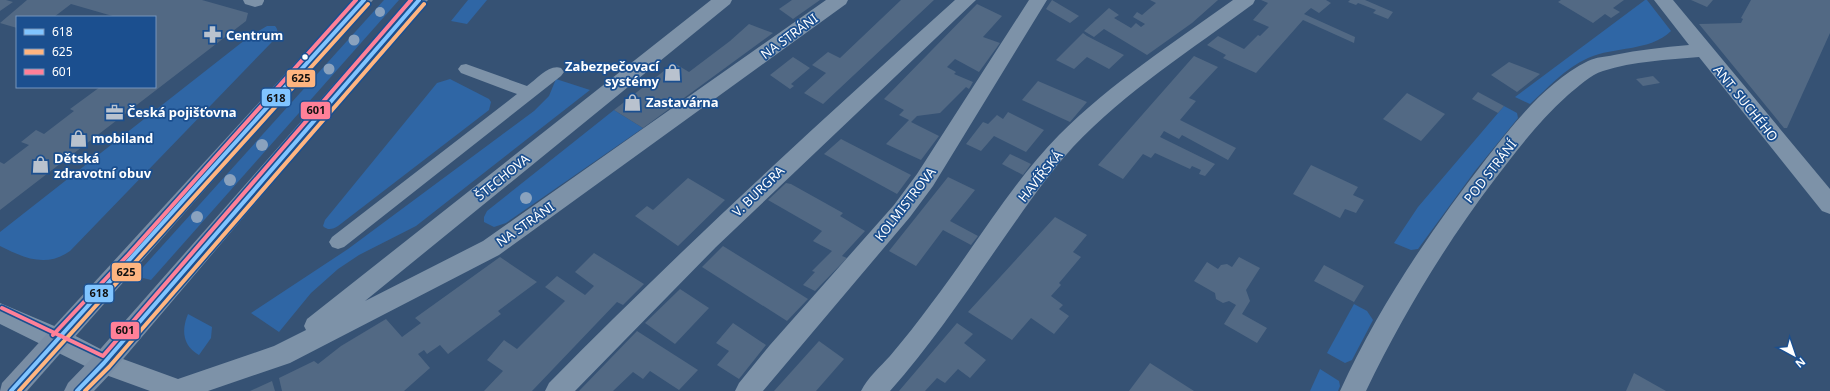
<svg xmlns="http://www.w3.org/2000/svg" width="1830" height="391" font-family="'Noto Sans',sans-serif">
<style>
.green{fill:#2f66a5}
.building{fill:#526984}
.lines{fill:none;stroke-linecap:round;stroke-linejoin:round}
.service{fill:#7d92a8;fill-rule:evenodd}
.minor{fill:#7d92a8;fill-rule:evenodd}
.secondary{fill:#798da4;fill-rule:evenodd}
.bus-1-casing{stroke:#1b4f8f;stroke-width:7}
.bus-2-casing{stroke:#1b4f8f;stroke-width:7}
.bus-3-casing{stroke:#1b4f8f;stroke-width:7}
.bus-1{stroke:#80c4ff;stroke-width:4}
.bus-2{stroke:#ffb580;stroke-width:4}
.bus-3{stroke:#ff8098;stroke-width:4}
.tree{fill:#8aa2be}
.bus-dot{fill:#fff;stroke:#1b4f8f;stroke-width:1.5}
.labels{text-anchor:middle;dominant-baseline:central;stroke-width:3.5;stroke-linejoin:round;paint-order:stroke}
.poi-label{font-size:13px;font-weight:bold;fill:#fff;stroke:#1b4f8f;text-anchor:start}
.street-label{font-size:13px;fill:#fff;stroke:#1b4f8f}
.line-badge{stroke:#1b4f8f;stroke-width:1.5}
.pale-badge-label{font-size:11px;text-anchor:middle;font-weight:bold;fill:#111}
</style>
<rect width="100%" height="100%" fill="#365274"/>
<!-- green -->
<g class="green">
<polygon points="384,0 399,0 151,280 135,276"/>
<polygon points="468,0 487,0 467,24 451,21"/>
<path d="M1645,0H1647L1671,31C1649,52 1615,46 1588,58C1565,68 1548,88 1530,104L1515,97Z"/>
<path d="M267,26H275C281,33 275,38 271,43L70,251C46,268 24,258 0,246V232L250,36Z"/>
<path d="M450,79L489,99L491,102L489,110L338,226C333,229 328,231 323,226L325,220L437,83Z"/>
<polygon points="556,79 590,90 416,226 359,255 338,269 311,293 279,332 251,313 348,249 534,111 549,96"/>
<polygon points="1504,106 1517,113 1518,118 1475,171 1418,249 1411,250 1394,243 1418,207"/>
<polygon points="614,110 643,128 506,223 494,227 484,222 484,217 487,211"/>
<polygon points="1354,304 1367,311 1373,320 1352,360 1345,363 1327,353"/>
<path d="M188,314L212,327L211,338L199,355C183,346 181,331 188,314Z"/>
<polygon points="1320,369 1339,381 1340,386 1338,391 1310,391"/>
</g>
<!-- building -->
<g class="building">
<polygon points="0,0 6,0 13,2 0,11"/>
<polygon points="27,0 202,0 248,13 246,21 0,210 0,162 4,164 29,145 21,142 36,130 44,134 74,111 70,109 100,87 155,87 155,17 116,17 71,4 54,17 17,17 17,28 0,23"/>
<polygon points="792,0 820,0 793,19 779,9"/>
<polygon points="901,0 934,0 823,104 804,93 826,73 812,65 828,52 840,58"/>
<polygon points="1052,0 1079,16 1070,23 1046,9"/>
<polygon points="1150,0 1218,0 1192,23 1147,55 1104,29 1094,37 1084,31 1109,8 1119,15 1114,18 1131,28 1136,23 1141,27 1145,24 1133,17 1137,12 1142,15 1156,3"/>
<polygon points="1261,0 1326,0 1331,3 1319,13 1311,8 1304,14 1355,37 1354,43 1303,20 1256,73 1223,58 1226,55 1207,45 1218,36 1244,49 1258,35 1260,36 1269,27 1253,20 1268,3"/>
<polygon points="1350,0 1365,0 1393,12 1388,19 1373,13 1376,10 1358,3 1356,5 1348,2"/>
<polygon points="1561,0 1624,0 1613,8 1620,12 1611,18 1605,14 1593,23 1558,2"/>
<polygon points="1691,0 1713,0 1707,7"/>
<polygon points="1751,0 1830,0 1830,33 1787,128 1784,128 1699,24 1741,23 1743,19 1741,18"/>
<polygon points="977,4 1002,16 983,37 1000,43 979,72 955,59 947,67 956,72 954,74 973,82 969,89 966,87 940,113 917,116 911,122 939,136 921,160 886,144 909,120 899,115 904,110 884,99"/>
<polygon points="749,24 773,33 643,128 614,110 674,63 689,72 730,41"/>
<polygon points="1083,33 1087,36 1124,55 1109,69 1087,57 1074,69 1056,60"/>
<polygon points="1194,56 1218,67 1189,98 1196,101 1180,120 1236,148 1228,160 1182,135 1179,139 1164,131 1160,137 1215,164 1205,176 1199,174 1201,170 1192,166 1190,169 1155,153 1151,158 1143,154 1123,179 1098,165"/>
<polygon points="793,57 810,68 791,84 794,86 790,89 770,75"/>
<polygon points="1509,62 1540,74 1517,92 1491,75"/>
<polygon points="1653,76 1660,83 1643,86 1636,79"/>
<polygon points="1038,81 1087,102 1070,122 1022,100"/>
<polygon points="1478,92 1504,106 1498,113 1472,99"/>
<polygon points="1407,93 1445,114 1421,141 1383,119"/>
<polygon points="1008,112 1044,130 1026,152 994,136 981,151 966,144 983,122 988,124 997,115 1003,119"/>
<polygon points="841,139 911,175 897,194 824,154"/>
<polygon points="1010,154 1031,164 1023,175 1002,164"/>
<polygon points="1311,165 1358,187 1353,195 1364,200 1356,213 1345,209 1340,218 1293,194"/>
<polygon points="948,177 975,190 950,221 978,236 971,245 943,230 916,266 889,251"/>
<polygon points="688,178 725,200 678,246 635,216 647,206 653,210"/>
<polygon points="786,183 791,184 843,213 840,216 865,231 842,256 847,258 815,291 803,285 815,272 812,271 832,251 813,241 822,231 768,200"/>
<polygon points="1055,217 1087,235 1073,252 1081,257 1059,283 1061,285 1051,296 1063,305 1059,309 1069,316 1054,334 1031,318 1012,340 968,312"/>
<polygon points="723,246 773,277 808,299 787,321 702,267"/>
<polygon points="594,253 644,284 623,305 617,302 532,391 484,391 503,371 487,360 504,340 517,349 565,301 545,287 557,276 585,295 594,286 575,272"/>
<polygon points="500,257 537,282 498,311 501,314 448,354 440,345 427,354 424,350 418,354 430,368 404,391 282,391 279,378 314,361 318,364 341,346 386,319 402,337 421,323 415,318"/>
<polygon points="1239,257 1260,268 1246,290 1250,301 1242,314 1267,328 1257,343 1224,324 1236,305 1229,301 1223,303 1216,299 1215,293 1194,281 1207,262 1218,269 1221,265 1227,264 1232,267"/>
<polygon points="1324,265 1364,286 1354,302 1314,281"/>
<polygon points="680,289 709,308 675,344 645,323"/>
<polygon points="733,323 766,345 739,379 717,365 729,351 716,343"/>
<polygon points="957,323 973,334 964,343 986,360 970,378 958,369 945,383 937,378 925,391 899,391"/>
<polygon points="637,331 698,370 679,390 650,371 643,379 633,372 613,391 579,391"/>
<polygon points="819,341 844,359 816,391 774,391"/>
<polygon points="1150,363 1194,391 1129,391"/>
<polygon points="1634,373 1666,391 1626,391"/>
<polygon points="272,381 275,391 250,391"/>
</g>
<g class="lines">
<!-- service -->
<path class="service" d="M466,64L527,86C537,79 549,64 561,68L564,72L561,76L344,247L338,249L332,247L329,242L332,237L517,94L461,73L458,69L461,65Z"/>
<!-- minor -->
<g class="minor">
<polygon points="243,0 264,0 264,1 262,5 255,7 245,4"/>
<polygon points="711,0 732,0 730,4 365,301 483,241 826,0 848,0 846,4 499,255 290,363 208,391 150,391 95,371 0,324 0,303 66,331 112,355 178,379 274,346 306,330 304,326 307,319"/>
<path d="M955,0H976L716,247L575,391H545L549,383C680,250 817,124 955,0Z"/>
<polygon points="1029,0 1047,0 933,186 910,217 763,391 735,391 739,383 770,345 894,205 917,174"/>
<path d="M1233,0H1255L1253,4C1191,50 1126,91 1073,147C1045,178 1021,214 997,248C963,297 930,346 890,391H861C868,377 880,367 890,356C904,339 918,322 931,304C974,248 1010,185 1059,135C1111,83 1173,43 1233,0Z"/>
<path d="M1654,0H1673L1830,189V214L1822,211L1699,57C1668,60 1633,61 1603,71C1590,75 1578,87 1568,95C1540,120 1517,150 1495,179C1445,245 1402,316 1366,391H1340C1378,308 1430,231 1486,159C1514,123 1546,82 1588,61C1596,57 1605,57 1614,55C1639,50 1663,47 1689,45Z"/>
</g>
<!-- secondary -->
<g class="secondary">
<polygon points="353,0 373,0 27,391 0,391 2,383"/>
<polygon points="408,0 428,0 113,371 94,391 64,391 68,383 95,355"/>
</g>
<defs>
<g id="bus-1">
<polyline points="11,391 364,0"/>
<polyline points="77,391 104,363 419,0"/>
</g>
<g id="bus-2">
<polyline points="19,391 368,4"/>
<polyline points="85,391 109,367 424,4"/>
</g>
<g id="bus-3">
<polyline points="2,308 103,356 411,0"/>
<polyline points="53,335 128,255 356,0"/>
</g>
</defs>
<!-- bus-1 casing -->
<use href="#bus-1" class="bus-1-casing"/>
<!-- bus-2 casing -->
<use href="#bus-2" class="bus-2-casing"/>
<!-- bus-3 casing -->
<use href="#bus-3" class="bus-3-casing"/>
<!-- bus-1 -->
<use href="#bus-1" class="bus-1"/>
<!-- bus-2 -->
<use href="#bus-2" class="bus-2"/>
<!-- bus-3 -->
<use href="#bus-3" class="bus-3"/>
</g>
<!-- trees -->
<g class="tree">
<circle cx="380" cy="12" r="5"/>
<circle cx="354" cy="40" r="5.5"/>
<circle cx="329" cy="69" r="5.5"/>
<circle cx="262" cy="145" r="6"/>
<circle cx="230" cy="180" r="6"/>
<circle cx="526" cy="198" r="6"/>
<circle cx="197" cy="217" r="6"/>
</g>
<!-- icons -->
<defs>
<symbol id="pharmacy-bare" viewBox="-9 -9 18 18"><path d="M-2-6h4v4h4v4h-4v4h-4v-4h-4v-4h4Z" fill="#b9c2ce" stroke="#1b4f8f" stroke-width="2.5" paint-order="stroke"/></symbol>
<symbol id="shop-bare" viewBox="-9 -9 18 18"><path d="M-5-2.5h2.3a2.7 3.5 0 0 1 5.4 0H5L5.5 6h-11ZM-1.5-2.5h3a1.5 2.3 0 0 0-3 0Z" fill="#b9c2ce" stroke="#1b4f8f" stroke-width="2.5" paint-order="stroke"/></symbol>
<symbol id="office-bare" viewBox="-9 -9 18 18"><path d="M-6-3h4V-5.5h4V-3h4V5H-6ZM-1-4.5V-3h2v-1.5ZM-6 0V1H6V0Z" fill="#b9c2ce" stroke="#1b4f8f" stroke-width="2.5" paint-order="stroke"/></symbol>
</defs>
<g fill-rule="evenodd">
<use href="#pharmacy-bare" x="200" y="22" width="25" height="25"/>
<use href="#shop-bare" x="660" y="60" width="25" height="25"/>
<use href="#shop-bare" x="620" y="90" width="25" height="25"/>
<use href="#office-bare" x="102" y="100" width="25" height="25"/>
<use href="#shop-bare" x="66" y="126" width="25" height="25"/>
<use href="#shop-bare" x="28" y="152" width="25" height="25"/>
</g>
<!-- markers -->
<circle class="bus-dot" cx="305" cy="57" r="3.5"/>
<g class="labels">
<!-- poi labels -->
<g class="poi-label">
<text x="226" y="35">Centrum</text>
<text x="659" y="66" text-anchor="end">Zabezpečovací<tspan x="659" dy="15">systémy</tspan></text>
<text x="646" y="102">Zastavárna</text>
<text x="127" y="112">Česká pojišťovna</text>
<text x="92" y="138">mobiland</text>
<text x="54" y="158">Dětská<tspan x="54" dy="15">zdravotní obuv</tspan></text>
</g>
<!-- street labels -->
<g class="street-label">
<text transform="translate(789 36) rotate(-36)">NA STRÁNI</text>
<text transform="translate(1746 103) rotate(51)">ANT. SUCHÉHO</text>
<text transform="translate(1490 171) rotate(-52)">POD STRÁNÍ</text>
<text transform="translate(1040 176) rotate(-51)">HAVÍŘSKÁ</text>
<text transform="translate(502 177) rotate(-39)">ŠTECHOVA</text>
<text transform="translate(758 191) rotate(-44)">V. BURGRA</text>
<text transform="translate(905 204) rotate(-52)">KOLMISTROVA</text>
<text transform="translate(525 224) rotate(-35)">NA STRÁNI</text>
</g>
</g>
<g class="line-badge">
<rect x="286" y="69" width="30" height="19" rx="4" fill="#ffb580"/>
<rect x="261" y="88" width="30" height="19" rx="4" fill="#80c4ff"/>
<rect x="300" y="101" width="31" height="19" rx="4" fill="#ff8098"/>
<rect x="111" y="262" width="31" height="20" rx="4" fill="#ffb580"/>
<rect x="84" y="284" width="30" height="19" rx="4" fill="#80c4ff"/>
<rect x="110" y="321" width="30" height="19" rx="4" fill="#ff8098"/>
</g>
<g class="pale-badge-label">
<text x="301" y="82">625</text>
<text x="276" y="102">618</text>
<text x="316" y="114">601</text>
<text x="126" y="276">625</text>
<text x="99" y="297">618</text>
<text x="125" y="334">601</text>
</g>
<!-- legend -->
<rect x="16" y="16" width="140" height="72" fill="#1b4f8f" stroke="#7695bc"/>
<rect x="24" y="29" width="20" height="6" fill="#80c4ff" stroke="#7695bc"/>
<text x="52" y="36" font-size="12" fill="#ffffff">618</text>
<rect x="24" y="49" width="20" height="6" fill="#ffb580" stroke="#7695bc"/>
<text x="52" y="56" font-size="12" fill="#ffffff">625</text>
<rect x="24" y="69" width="20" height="6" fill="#ff8098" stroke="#7695bc"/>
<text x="52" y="76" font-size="12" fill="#ffffff">601</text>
<!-- north arrow -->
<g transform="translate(1794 355) rotate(140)" stroke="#1b4f8f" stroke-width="3" paint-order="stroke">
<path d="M0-3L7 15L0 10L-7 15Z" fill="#ffffff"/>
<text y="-6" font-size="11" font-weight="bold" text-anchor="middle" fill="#ffffff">N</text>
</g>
</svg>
